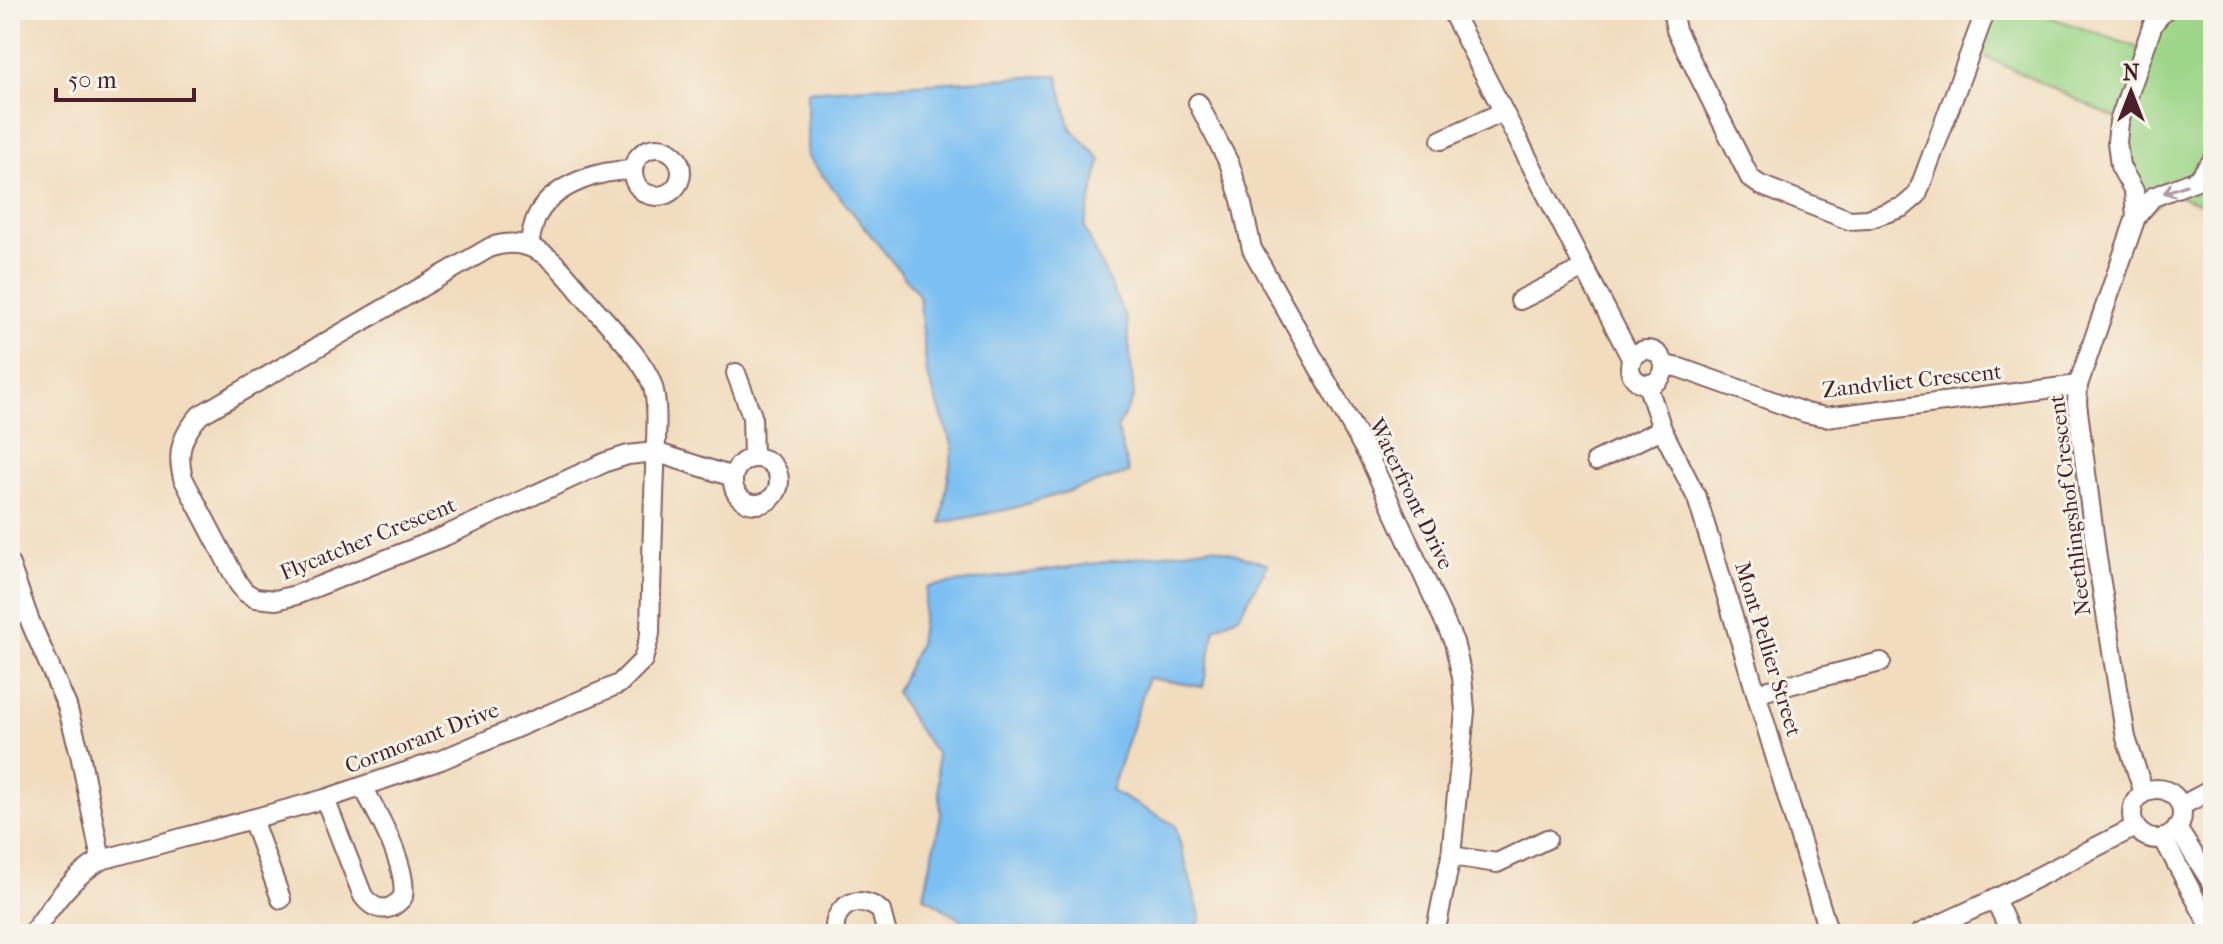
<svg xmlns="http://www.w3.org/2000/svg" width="2223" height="944" font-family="'IM FELL French Canon',serif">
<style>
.green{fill:#9dd688;stroke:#747a5a;stroke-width:2}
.water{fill:#7cbff2;stroke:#636f8e;stroke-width:2}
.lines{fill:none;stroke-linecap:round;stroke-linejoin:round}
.minor-casing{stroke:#84615e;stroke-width:22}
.minor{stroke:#fff;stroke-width:18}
.oneway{stroke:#ae9aa0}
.labels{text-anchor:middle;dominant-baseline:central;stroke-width:6;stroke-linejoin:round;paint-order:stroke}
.street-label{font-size:22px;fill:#4a1f2b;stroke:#f7f3e8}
</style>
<rect width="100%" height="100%" fill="#f7f3e8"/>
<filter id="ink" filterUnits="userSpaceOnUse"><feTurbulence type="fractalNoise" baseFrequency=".0125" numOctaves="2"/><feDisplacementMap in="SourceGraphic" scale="16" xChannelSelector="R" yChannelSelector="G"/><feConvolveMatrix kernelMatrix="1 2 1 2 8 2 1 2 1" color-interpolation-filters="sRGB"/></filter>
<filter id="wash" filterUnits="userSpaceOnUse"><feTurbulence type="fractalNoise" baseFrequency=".006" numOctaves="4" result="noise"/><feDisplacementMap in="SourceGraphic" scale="32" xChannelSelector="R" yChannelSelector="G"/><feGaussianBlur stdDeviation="1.8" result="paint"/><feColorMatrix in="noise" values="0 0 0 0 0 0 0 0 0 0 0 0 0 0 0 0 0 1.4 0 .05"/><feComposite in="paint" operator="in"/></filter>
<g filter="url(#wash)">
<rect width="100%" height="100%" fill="#f1dcbe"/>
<!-- green -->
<polygon class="green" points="1983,10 2029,10 2142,49 2166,10 2213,10 2213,208 2172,194 2133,224 2117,119 1969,49"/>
<!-- water -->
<g class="water">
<polygon points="1058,75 1070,127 1101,160 1084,227 1127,321 1134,397 1117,428 1129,473 1010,509 941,523 953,447 927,374 919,295 807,156 807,91"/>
<polygon points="1213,547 1268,564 1239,616 1215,628 1203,687 1148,678 1111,791 1175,825 1201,919 1192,934 968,934 967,924 924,896 941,815 936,753 915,725 896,692 919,644 927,587"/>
</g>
</g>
<g filter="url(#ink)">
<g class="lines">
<defs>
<g id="minor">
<polyline points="1451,10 1632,360"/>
<polyline points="1672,10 1676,30 1750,178 1760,185 1849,220 1868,219 1903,207 1917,195 1986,10"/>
<polyline points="1198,103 1230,165 1241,200 1252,249 1369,457 1454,642 1462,677 1465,711 1451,856 1435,934"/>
<polyline points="1441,140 1503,112"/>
<circle cx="657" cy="172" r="24"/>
<polyline points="2136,217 2134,191 2120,166 2117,142 2119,122 2153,24 2165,10"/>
<path d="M529,245C531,235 533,223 538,214C555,184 600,170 633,170"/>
<polyline points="1520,300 1584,268"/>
<circle cx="1647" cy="367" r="17"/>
<polyline points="1664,365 1680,368 1806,413 1826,417 2078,385"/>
<polyline points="736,373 752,416 753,457"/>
<polyline points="1647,384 1662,429 1697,498 1829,934"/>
<circle cx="756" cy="481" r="23"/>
<polyline points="1596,461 1662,429"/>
<polyline points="10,565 29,619 67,706 80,754 101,860"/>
<polyline points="1757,693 1881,662"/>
<circle cx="2157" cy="814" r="25"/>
<polyline points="2144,793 2126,738 2097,558 2077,403 2078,385 2136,217 2153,197 2197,180 2213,160"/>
<path d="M325,799L363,896C375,912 390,913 403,897C408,866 378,815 363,787"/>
<polyline points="2181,806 2213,789"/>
<polyline points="252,819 281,899"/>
<polyline points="2177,828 2213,885"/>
<polyline points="2163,838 2213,932"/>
<polyline points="1451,856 1497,863 1547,839"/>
<polyline points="1995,899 2011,934"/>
<path d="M32,934C52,906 70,878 101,860L325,799L441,760L619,684L643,660L650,634C651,579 653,524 655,469C655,445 660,406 652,384C642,355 597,314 577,288C554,260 531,234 491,247L200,415C182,435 176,452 183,478L238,583L245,592L255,598L276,600L296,595L445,536L606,462L628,455L655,452L733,477"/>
<path d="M835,934C832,905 859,892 881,911L887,934"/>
<polyline points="1919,934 1995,899 2135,827"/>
</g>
</defs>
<!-- minor casing -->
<use href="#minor" class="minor-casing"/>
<!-- minor -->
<use href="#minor" class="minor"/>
</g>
<!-- one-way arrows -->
<defs><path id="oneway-shaft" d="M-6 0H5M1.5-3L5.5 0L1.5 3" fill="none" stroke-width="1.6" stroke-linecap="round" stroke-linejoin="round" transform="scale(2)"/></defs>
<use class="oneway" href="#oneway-shaft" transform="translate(2175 189) rotate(161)"/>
</g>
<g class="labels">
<!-- street labels -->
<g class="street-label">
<text transform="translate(1912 381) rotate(-6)">Zandvliet Crescent</text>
<text transform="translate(1411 494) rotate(64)">Waterfront Drive</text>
<text transform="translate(2070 505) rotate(-97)">Neethlingshof Crescent</text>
<text transform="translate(368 539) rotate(-22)">Flycatcher Crescent</text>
<text transform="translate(1768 649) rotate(73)">Mont Pellier Street</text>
<text transform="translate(422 738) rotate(-21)">Cormorant Drive</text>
</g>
</g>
<!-- margin -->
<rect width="2223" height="944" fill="none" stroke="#f7f3e8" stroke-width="40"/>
<!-- north arrow -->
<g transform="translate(2131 92)" stroke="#f7f3e8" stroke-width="6" paint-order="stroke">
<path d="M0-6L14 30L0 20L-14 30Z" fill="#4a1f2b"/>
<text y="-12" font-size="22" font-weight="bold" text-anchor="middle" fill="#4a1f2b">N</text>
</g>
<!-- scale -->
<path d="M56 88v12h138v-12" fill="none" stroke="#4a1f2b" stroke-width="4"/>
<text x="68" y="88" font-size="24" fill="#4a1f2b" stroke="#f7f3e8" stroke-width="6" paint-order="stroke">50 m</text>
</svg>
